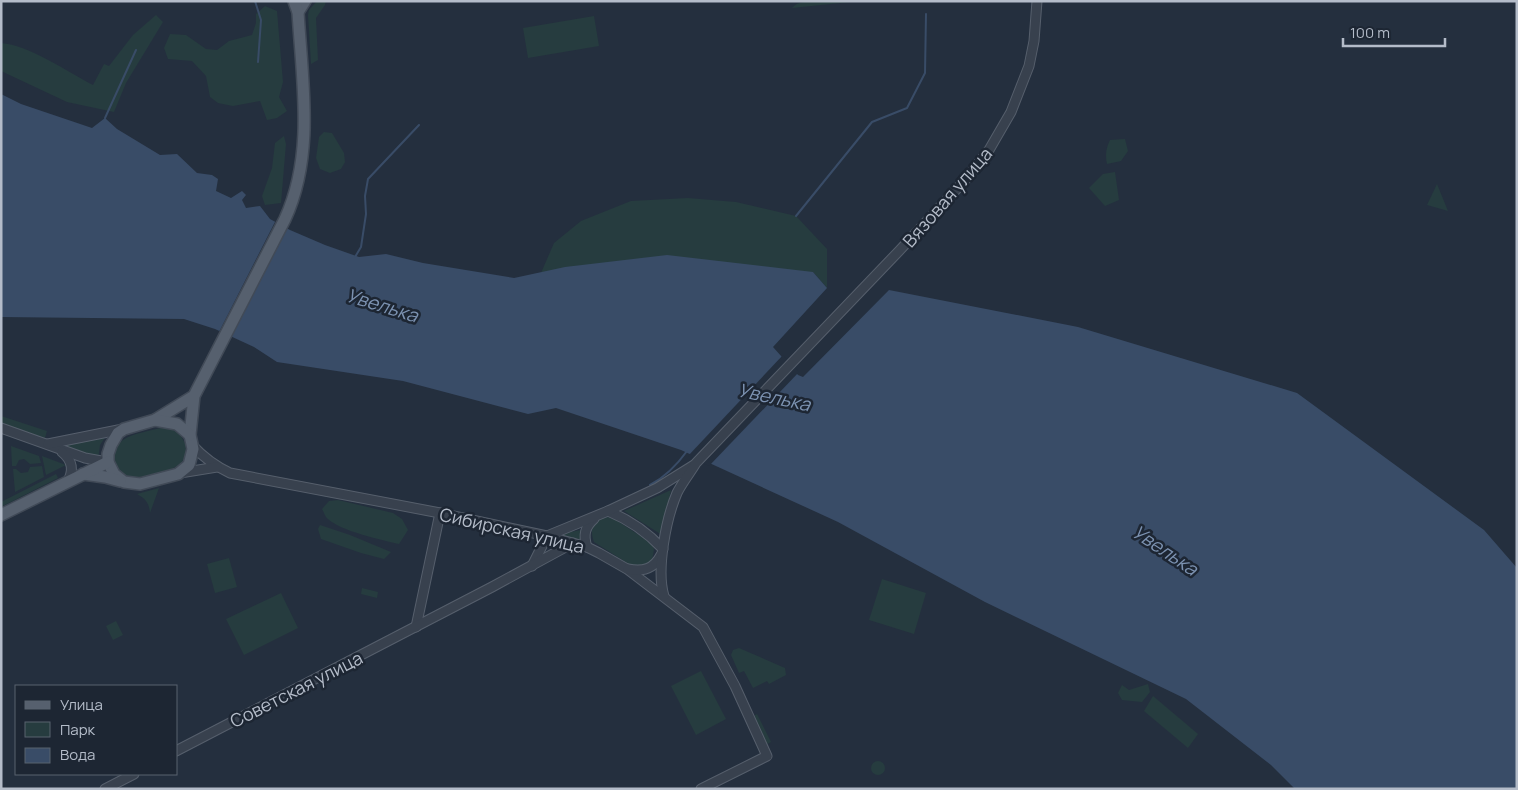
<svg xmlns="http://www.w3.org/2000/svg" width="1518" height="790" font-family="Manrope,sans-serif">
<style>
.green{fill:#263c3f}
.water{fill:#394c67}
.pier{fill:#242f3e}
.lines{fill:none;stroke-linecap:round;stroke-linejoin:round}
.stream{stroke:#394c67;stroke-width:2}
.minor-casing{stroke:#565f6c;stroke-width:11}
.major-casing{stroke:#414a57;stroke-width:14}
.minor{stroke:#38414e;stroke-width:9}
.major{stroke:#56606e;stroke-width:11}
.labels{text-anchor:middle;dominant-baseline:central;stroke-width:5;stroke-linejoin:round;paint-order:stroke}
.street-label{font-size:18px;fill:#b4bcc9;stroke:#1d2633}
.water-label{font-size:19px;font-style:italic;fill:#7c92b1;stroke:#1d2633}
</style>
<rect width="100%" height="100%" fill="#242f3e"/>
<!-- green -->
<g class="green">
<polygon points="317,1 326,1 325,5 316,18 318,60 311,64 308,15 309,10"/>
<path d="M815,1H850V2L792,8C798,1 806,2 815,1Z"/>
<polygon points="265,6 277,11 283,82 279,97 287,111 277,118 267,120 260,101 233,106 218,103 210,97 206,76 192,61 168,59 164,48 170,34 186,35 206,49 217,50 229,41 252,35 256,23 256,14"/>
<path d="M156,15L163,22L126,83L114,112L67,102L1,71V43C29,45 68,72 93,85L104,64L109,66L133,35Z"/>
<polygon points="594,16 599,46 528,58 523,28"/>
<polygon points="324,132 332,133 344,153 345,162 341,169 330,173 320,169 316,158 319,137"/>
<polygon points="284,136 286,144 281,203 265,205 262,196 272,168 275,143"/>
<path d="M1125,139L1128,151L1121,161L1107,164C1105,155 1106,148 1110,140Z"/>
<polygon points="1115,172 1119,200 1105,206 1089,188 1103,174"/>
<polygon points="1437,184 1448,211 1427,205"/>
<polygon points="688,198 736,202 796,216 827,249 827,288 813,272 541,273 554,243 581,221 631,201"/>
<polygon points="1,416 47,431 45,438 1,424"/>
<path d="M163,427C180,427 194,449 181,463C172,472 153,474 141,477C120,482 104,454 123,440C133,433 151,431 163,427Z"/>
<polygon points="108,433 100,445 98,460 58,447"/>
<polygon points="11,446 39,456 41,463 30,464 24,459 19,460 16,466 12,466"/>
<polygon points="42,456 66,465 46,475"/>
<polygon points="42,466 44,477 15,492 13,469 16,469 21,473 28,472 30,467"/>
<polygon points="56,474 58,478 1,507 1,502"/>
<path d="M159,488L150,513C149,503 146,499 137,494Z"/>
<polygon points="671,490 662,535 624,511"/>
<path d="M338,500L393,513L402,519L408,530L399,544C381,540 341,531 328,519C325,517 324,512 322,509L329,501Z"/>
<path d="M608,517L616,520L651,543L654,549L652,562L646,566L635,568L594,542C589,529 593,519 608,517Z"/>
<polygon points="320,525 350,535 391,552 384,559 361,553 321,539 318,529"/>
<polygon points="581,530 583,532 582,542 563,536 565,533"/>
<polygon points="229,558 237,587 215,593 207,564"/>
<polygon points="882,579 926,593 914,634 869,620"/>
<polygon points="362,588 378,592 377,598 361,594"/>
<polygon points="281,593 298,628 244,655 226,619"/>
<polygon points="116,621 123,635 113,640 106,626"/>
<polygon points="739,648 785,668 786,675 769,684 767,681 753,688 744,671 739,673 731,655 733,650"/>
<polygon points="701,671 726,719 696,735 671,686"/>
<polygon points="1148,684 1150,692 1142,702 1122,700 1118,693 1122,685 1129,690"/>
<polygon points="1153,696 1198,734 1188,748 1144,711"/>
<polygon points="757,714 771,742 767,744 754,716"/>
<circle cx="878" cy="768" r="7"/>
</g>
<!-- water -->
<polygon class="water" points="1,94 21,104 92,128 105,118 117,129 160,155 177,154 197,173 212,175 218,179 216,191 231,198 242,191 246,195 242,200 246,208 260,206 270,219 290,230 325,245 359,257 386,254 423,263 514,278 565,267 667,255 813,272 827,288 773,347 798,375 803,377 889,290 1078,327 1297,393 1484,530 1517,568 1517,789 1295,789 1271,765 1186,699 985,602 838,522 681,450 556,408 528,414 403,381 277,362 254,347 215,329 184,319 1,317"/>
<!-- pier -->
<g class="pier">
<polygon points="276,220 288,226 230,339 218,334"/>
<polygon points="783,355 799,372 709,466 688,456"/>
</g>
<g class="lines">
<!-- stream -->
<g class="stream">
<polyline points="255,1 261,20 258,62"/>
<polyline points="105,118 136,50"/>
<polyline points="796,216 872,122 907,108 925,73 926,14"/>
<polyline points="355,257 361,247 366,214 365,196 368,179 419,125"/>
<path d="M651,487L650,485C665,477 677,465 687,451"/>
</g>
<defs>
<g id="minor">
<polyline points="1,428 85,458 107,462"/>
<polyline points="48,444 123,429"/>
<path d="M192,445C204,458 215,466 230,473L440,513L547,536L587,547L599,553L627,569L703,627L735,686L767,756L701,789"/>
<path d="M62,452C73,461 74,471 67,483"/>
<polyline points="180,473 217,467"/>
<path d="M608,511C630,520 647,532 663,549"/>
<path d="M587,547C583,535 585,527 594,519"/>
<polyline points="532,566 547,536 608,511 657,488 694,465"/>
<path d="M628,569C643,572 654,569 661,555"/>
<path d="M664,596C656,570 666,519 677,493C682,483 690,473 696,463L899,251L966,179L989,150L1011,112L1029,66L1034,41L1037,1"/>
<polyline points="416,627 440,513"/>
<polyline points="176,751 492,587 573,543"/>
<polyline points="105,789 134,774"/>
</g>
<g id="major">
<polyline points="298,12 305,1"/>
<path d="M194,396L155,420L124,429L118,433L111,445L108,454V462L114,474L124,482L140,484L178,474L189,465L193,449L190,435L194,396L285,219C315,154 302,81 298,12L294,1"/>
<polyline points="155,420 177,424 190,435"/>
<polyline points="83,474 105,477 120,481"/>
<polyline points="1,515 108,462"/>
</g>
</defs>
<!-- minor casing -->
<use href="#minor" class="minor-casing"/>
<!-- major casing -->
<use href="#major" class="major-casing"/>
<!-- minor -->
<use href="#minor" class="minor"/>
<!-- major -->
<use href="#major" class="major"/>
</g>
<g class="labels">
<!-- street labels -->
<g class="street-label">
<text transform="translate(947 197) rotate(-49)">Вязовая улица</text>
<text transform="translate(512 530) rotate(13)">Сибирская улица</text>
<text transform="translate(296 689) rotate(-27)">Советская улица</text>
</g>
<!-- water labels -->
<g class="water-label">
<text transform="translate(382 305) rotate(17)">Увелька</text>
<text transform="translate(774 397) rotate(12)">Увелька</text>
<text transform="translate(1165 550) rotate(34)">Увелька</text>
</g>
</g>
<!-- border -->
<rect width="1518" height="790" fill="none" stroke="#b4bcc9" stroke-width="5"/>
<!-- legend -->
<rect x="15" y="685" width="162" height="90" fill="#1d2633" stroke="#59626f"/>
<rect x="25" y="701" width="25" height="8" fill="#56606e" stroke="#59626f"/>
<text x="60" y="710" font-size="15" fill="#b4bcc9">Улица</text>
<rect x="25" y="722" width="25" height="15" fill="#263c3f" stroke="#59626f"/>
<text x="60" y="735" font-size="15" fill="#b4bcc9">Парк</text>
<rect x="25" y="748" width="25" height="15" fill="#394c67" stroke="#59626f"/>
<text x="60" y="760" font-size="15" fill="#b4bcc9">Вода</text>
<!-- scale -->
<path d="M1343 38v8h102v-8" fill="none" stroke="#b4bcc9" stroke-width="2.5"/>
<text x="1350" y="38" font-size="15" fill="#b4bcc9" stroke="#1d2633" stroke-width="4" paint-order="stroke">100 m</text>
</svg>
